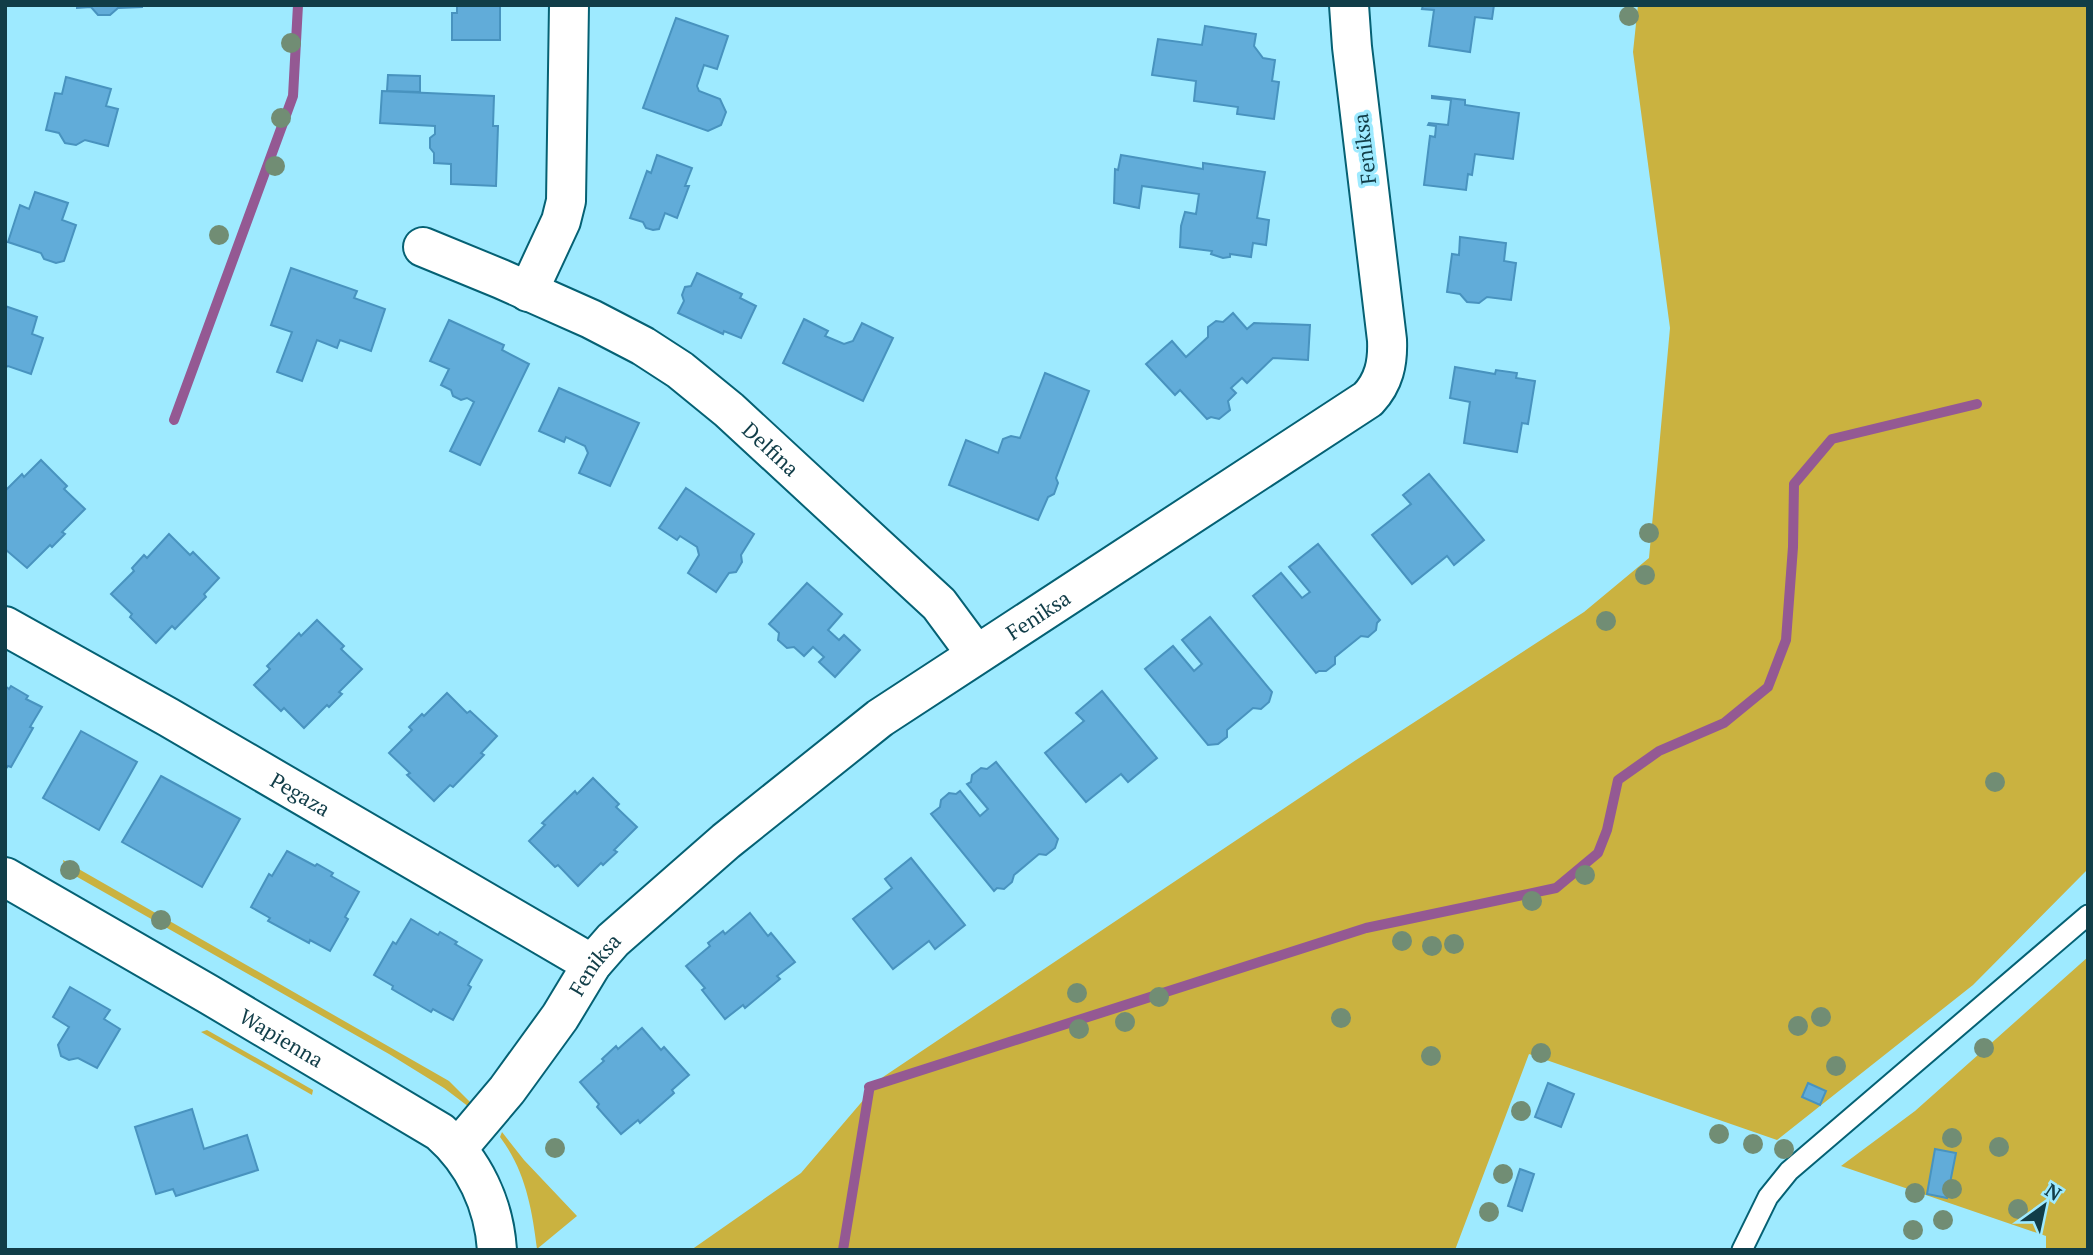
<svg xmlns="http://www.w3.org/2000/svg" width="2093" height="1255" font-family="'PT Serif',serif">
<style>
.green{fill:#cab240}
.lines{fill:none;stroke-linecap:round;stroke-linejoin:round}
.stream{stroke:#945993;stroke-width:10}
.building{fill:#61acd9;stroke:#4893bf;stroke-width:2}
.service-casing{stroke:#056174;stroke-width:23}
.minor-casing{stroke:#056174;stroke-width:42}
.service{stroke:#fff;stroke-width:19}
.minor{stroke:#fff;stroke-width:38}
.tree{fill:#718d74}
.labels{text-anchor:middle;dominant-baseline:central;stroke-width:7;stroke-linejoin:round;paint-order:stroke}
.street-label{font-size:21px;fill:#113d48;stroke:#9eeaff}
</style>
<rect width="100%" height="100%" fill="#9eeaff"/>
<!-- green -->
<g class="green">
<polygon points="1638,5 2088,5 2088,869 1973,985 1777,1140 1529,1054 1455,1250 691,1250 801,1173 883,1077 1356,760 1584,612 1649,558 1670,328 1633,52"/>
<polygon points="63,860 449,1081 474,1106 469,1107 444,1088 389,1054 65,870"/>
<polygon points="2088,957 2088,1250 2046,1250 2046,1236 1841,1166 1915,1111"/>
<polygon points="207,1030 313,1090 312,1095 201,1032"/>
<path d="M502,1132L524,1160L577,1216L537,1249C532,1208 525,1170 500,1137Z"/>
</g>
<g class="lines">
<!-- stream -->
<g class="stream">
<polyline points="174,420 293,96 298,5"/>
<polyline points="869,1087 1366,928 1556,888 1598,853 1607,830 1618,780 1659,751 1724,723 1768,687 1786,640 1793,547 1794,484 1832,439 1977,404"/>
<polyline points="843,1250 869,1091"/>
</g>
</g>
<!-- building -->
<g class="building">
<polygon points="77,5 142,5 142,7 118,8 110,15 98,15 91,7 77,8"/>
<polygon points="457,5 500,5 500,40 452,40 452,13 457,13"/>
<polygon points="1423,5 1494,5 1492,19 1475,17 1470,52 1429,46 1434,10 1422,9"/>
<polygon points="676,18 728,36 717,69 704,65 697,86 699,91 720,99 726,112 721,125 708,131 643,108"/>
<polygon points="1205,26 1256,34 1254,46 1263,58 1275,60 1272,81 1279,82 1274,119 1237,114 1238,107 1194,101 1196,81 1152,75 1158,39 1202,45"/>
<polygon points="388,75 420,76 420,92 387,91"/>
<polygon points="66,77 111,89 106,106 118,109 108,146 85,140 76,145 65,143 59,133 46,130 55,93 62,94"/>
<polygon points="382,91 494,96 493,126 498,126 496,186 451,184 451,164 434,163 434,153 430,148 430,138 435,134 435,126 380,123"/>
<polygon points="1432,96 1465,100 1465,105 1519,113 1513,159 1475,154 1472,175 1468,174 1466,190 1424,185 1430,136 1435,137 1436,126 1428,125 1429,123 1448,125 1451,100 1432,98"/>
<polygon points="657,155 692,168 685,186 689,186 677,218 665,213 659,229 653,230 646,228 643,222 630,218 647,171 651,173"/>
<polygon points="1121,155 1203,169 1203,163 1265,172 1257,218 1269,220 1266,245 1253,243 1251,257 1230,254 1230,257 1223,258 1211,254 1212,251 1180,247 1181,226 1185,212 1196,214 1199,194 1142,186 1139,208 1114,203 1115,169 1118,170"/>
<polygon points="35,192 68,203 62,220 76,225 64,261 56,263 44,259 41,253 8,242 20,205 29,209"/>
<polygon points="1460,237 1506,243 1504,261 1516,263 1511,300 1487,297 1479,303 1467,302 1460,294 1447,292 1452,254 1459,255"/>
<polygon points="291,268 357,291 354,298 385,309 371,351 340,340 337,348 317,340 302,381 277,372 292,332 271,325"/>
<polygon points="697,273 742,294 740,298 756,306 741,338 724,331 723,334 678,313 684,301 682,295 685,287 691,286"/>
<polygon points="5,306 37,317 32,334 43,338 31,374 8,366 5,368"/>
<polygon points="1233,313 1247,329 1254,323 1310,325 1308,360 1273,358 1247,383 1242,378 1231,388 1236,393 1228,401 1230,410 1219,419 1211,417 1207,419 1180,390 1175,395 1146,364 1172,341 1186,357 1208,337 1208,327 1216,321 1223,322"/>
<polygon points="804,319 828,331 825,336 844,344 853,341 862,323 893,338 863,401 783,363"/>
<polygon points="449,320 504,345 502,350 529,364 480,465 450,451 474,402 467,398 461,400 453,396 451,390 441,385 449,369 430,361"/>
<polygon points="1455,367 1495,374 1496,370 1517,373 1516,378 1535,381 1528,424 1522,423 1517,452 1464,443 1470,402 1450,398"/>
<polygon points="1045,373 1089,391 1056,478 1058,483 1054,494 1048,497 1038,520 949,485 966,440 998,453 1003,439 1011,436 1020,438"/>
<polygon points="559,388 639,423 610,486 579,473 588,453 585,446 566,437 564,442 539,431"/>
<polygon points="41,460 67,486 64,489 85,509 62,532 65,534 52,547 50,545 27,568 5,549 5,491 22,474 24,477"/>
<polygon points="1429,474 1484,540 1454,565 1447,556 1412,584 1372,535 1411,504 1403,495"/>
<polygon points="686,488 754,534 741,555 742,562 736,572 729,573 716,592 688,573 699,555 697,547 680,536 677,540 659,528"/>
<polygon points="169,534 190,555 193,552 219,578 204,594 206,597 175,629 172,626 156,643 130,617 132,614 111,594 134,571 132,568 144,555 147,558"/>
<polygon points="1318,544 1380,620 1377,623 1376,630 1368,637 1361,636 1335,657 1335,664 1326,671 1319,671 1316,673 1253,596 1281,573 1302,598 1310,592 1289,567"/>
<polygon points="807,583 842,614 828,630 839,640 844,635 860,650 835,677 819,662 824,657 813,647 804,656 794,647 787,648 778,640 779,633 769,624"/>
<polygon points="1210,617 1272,692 1269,702 1261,709 1253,708 1227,730 1227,737 1218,744 1208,745 1145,669 1173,646 1194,671 1202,664 1182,640"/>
<polygon points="317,620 344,646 341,649 362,669 339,692 342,694 329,707 327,705 304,728 284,708 281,711 254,685 270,669 267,666 299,633 301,636"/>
<polygon points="5,686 9,689 11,686 28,696 26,699 42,707 30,727 33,728 11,767 8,766 5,770"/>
<polygon points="1102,691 1157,758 1128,782 1121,774 1086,802 1045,753 1084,721 1076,713"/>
<polygon points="447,693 467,713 470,711 497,736 481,753 484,755 453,787 450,785 434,801 407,775 410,773 389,753 412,730 409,727 422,714 424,716"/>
<polygon points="81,731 137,762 99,830 43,798"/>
<polygon points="996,762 1058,839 1055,848 1046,855 1039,854 1014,875 1012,882 1004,889 997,888 994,891 931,814 940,807 941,800 949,793 956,794 960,791 980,816 988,809 967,784 971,782 972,775 981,768 987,769"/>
<polygon points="161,776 240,819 202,887 122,842"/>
<polygon points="593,778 619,804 616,807 637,827 614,850 617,852 603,865 601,863 578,886 558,865 555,867 529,841 545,825 542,823 575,791 577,794"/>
<polygon points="287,851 315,866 317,864 333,873 331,876 359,892 345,917 348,919 330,951 310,940 309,943 268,921 270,918 251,907 269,874 272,876"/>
<polygon points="911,858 965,925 935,949 929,941 893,969 853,919 892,888 885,879"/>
<polygon points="750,913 768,936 771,933 795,962 777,976 780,979 745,1008 743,1005 725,1019 702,990 705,988 686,966 710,946 708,943 723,931 725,934"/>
<polygon points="411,919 438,935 440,932 457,942 455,944 482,960 468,985 471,987 453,1020 433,1009 431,1012 392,989 393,986 374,975 393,942 396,944"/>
<polygon points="70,987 110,1010 104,1019 120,1029 97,1068 78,1058 69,1060 61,1056 58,1045 69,1027 53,1017"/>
<polygon points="642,1028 661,1050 664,1047 689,1075 672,1090 674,1093 640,1123 638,1120 621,1134 597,1107 599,1104 580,1082 604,1061 602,1059 616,1046 618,1049"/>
<polygon points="1548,1083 1574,1094 1561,1127 1535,1117"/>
<polygon points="1808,1083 1826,1091 1820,1105 1802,1097"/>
<polygon points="192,1109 204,1149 247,1135 258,1170 176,1196 173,1189 156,1194 135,1127"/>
<polygon points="1935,1149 1956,1153 1947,1198 1927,1194"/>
<polygon points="1520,1169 1534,1174 1522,1211 1508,1206"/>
</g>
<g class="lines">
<defs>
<polyline id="service" points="1742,1250 1768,1197 1789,1171 2088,915"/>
<g id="minor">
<path id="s1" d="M423,247L501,279L591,319L643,346L680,370L729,410L939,604L976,654"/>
<polyline points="528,292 561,221 566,201 569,5"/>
<path id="s2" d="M5,626L168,717L592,964"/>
<path id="s3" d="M5,877L208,994L440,1132C474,1162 494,1204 497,1250"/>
<path id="s4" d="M458,1148L507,1090L560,1017L592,964L613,940L726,841L880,718L1368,399C1384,382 1388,363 1387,340L1352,47L1349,5"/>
</g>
</defs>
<!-- service casing -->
<use href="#service" class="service-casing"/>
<!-- minor casing -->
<use href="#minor" class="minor-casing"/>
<!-- service -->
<use href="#service" class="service"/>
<!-- minor -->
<use href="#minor" class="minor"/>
</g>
<!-- trees -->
<g class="tree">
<circle cx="1629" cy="16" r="10"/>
<circle cx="291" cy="43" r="10"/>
<circle cx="281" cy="118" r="10"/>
<circle cx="275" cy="166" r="10"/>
<circle cx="219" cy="235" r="10"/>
<circle cx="1649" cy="533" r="10"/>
<circle cx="1645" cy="575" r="10"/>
<circle cx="1606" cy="621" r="10"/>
<circle cx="1995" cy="782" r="10"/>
<circle cx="70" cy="870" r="10"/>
<circle cx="1585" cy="875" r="10"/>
<circle cx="1532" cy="901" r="10"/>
<circle cx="161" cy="920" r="10"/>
<circle cx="1402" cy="941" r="10"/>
<circle cx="1454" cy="944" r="10"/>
<circle cx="1432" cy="946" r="10"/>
<circle cx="1077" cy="993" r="10"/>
<circle cx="1159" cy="997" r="10"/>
<circle cx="1821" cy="1017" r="10"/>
<circle cx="1341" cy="1018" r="10"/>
<circle cx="1125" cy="1022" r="10"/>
<circle cx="1798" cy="1026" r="10"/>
<circle cx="1079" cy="1029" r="10"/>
<circle cx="1984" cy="1048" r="10"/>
<circle cx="1541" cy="1053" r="10"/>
<circle cx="1431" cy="1056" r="10"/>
<circle cx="1836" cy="1066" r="10"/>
<circle cx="1521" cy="1111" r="10"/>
<circle cx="1719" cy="1134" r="10"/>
<circle cx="1952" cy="1138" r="10"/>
<circle cx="1753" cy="1144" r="10"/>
<circle cx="1999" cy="1147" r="10"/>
<circle cx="555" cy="1148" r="10"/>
<circle cx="1784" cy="1149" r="10"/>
<circle cx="1503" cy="1174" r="10"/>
<circle cx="1952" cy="1189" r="10"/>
<circle cx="1915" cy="1193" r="10"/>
<circle cx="2018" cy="1209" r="10"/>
<circle cx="1489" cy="1212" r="10"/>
<circle cx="1943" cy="1220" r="10"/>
<circle cx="1913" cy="1230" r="10"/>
</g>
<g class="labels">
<!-- street labels -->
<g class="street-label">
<text transform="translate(1364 149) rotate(-97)">Feniksa</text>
<text stroke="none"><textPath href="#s1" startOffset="406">Delfina</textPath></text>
<text stroke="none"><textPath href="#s4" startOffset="796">Feniksa</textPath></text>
<text stroke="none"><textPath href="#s2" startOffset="340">Pegaza</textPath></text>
<text stroke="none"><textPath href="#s4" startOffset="229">Feniksa</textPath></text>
<text stroke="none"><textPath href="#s3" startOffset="320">Wapienna</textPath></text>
</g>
</g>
<!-- border -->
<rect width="2093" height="1255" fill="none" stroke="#113d48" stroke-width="14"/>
<!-- north arrow -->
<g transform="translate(2044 1206) rotate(33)" stroke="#9eeaff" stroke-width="5" paint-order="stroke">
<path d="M0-5L12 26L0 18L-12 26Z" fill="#113d48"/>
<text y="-10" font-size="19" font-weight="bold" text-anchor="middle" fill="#113d48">N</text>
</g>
</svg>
